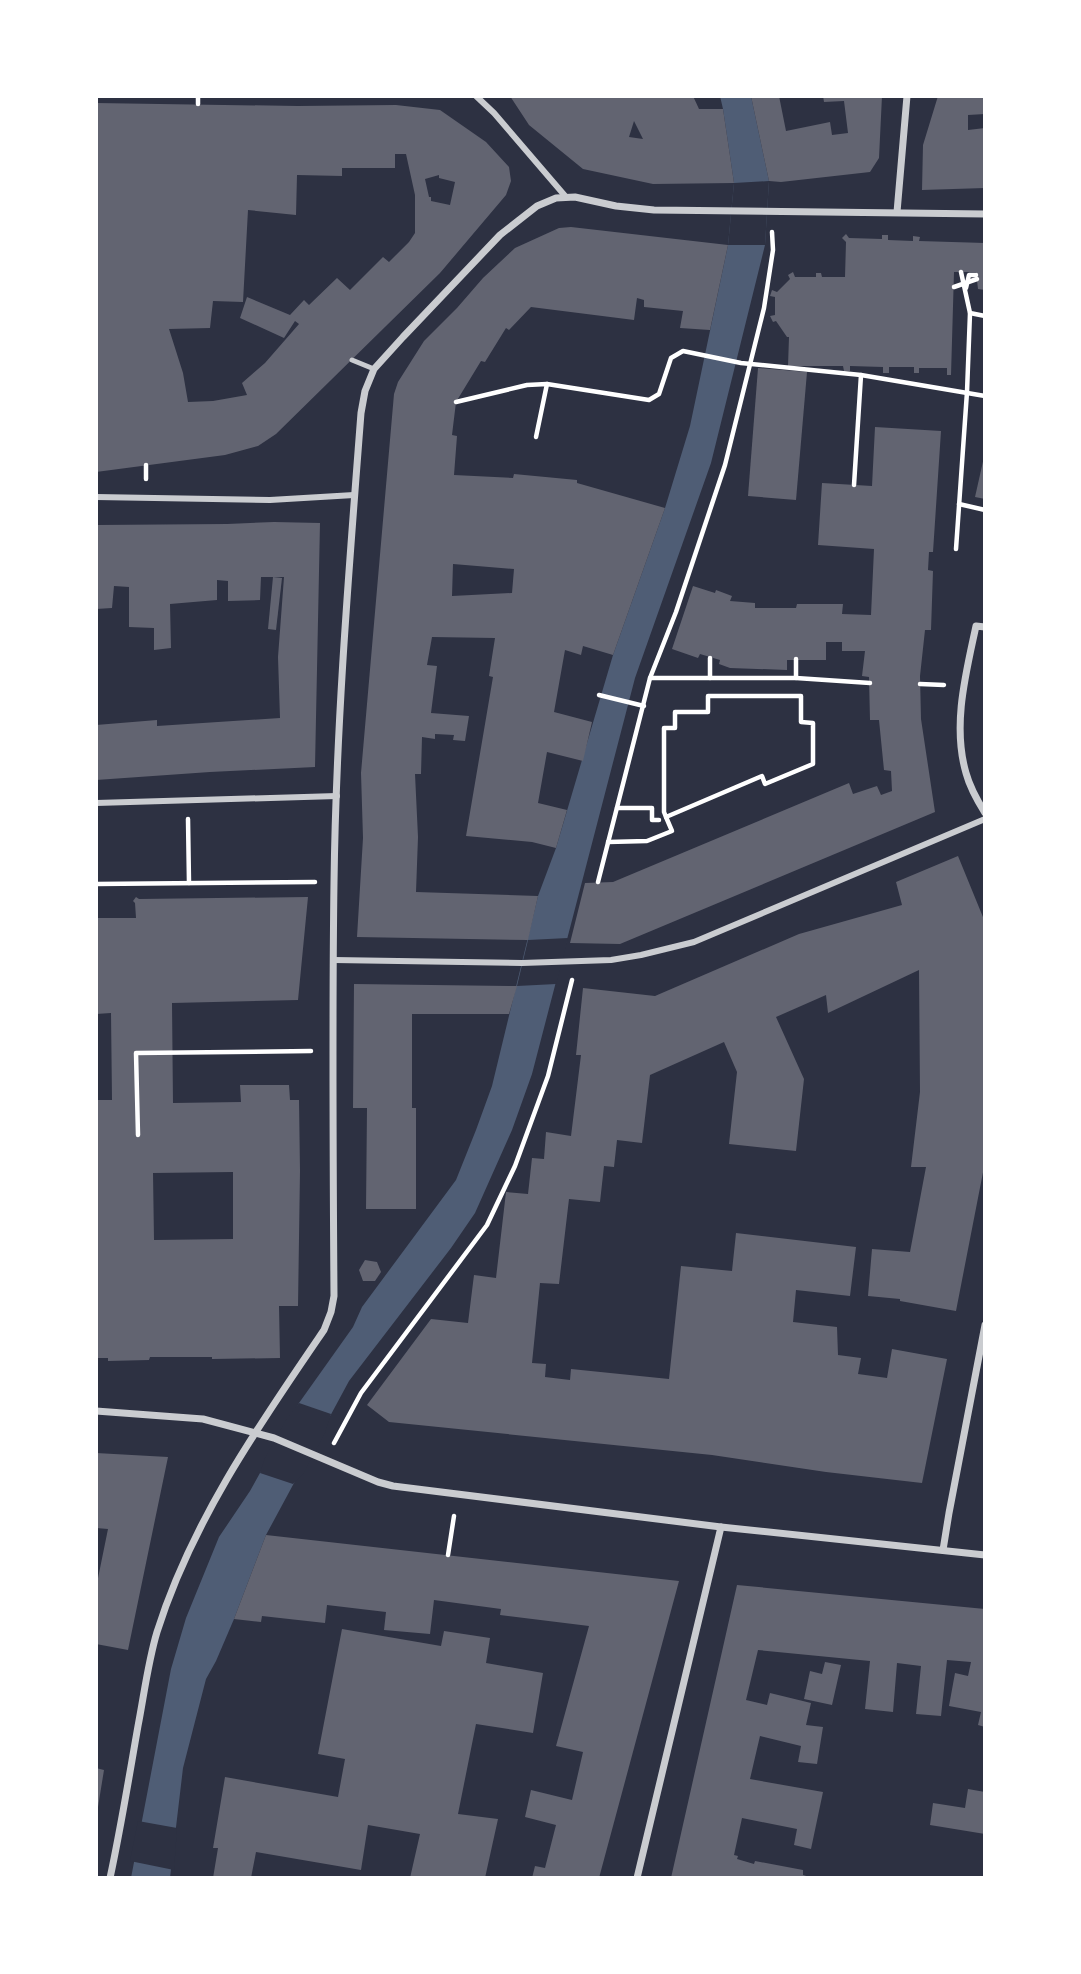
<svg xmlns="http://www.w3.org/2000/svg" width="1081" height="1974" font-family="Arial,sans-serif">
<style>
.water{fill:#4f5d75}
.pier{fill:#2d3142}
.building{fill:#626471;fill-rule:evenodd}
.lines{fill:none;stroke-linecap:round;stroke-linejoin:round}
.path{stroke:#fff;stroke-width:4.5}
.service{stroke:#caccd0;stroke-width:5}
.pedestrian{stroke:#caccd0;stroke-width:6}
.minor{stroke:#caccd0;stroke-width:7}
</style>
<rect width="100%" height="100%" fill="#2d3142"/>
<!-- water -->
<polygon class="water" points="720,96 751,96 769,181 765,245 711,463 635,678 532,1074 512,1130 475,1213 451,1248 349,1381 266,1535 234,1619 216,1661 206,1679 183,1768 170,1878 131,1878 171,1669 186,1618 219,1537 250,1491 299,1403 353,1327 362,1307 456,1180 476,1130 492,1086 538,896 556,848 613,655 665,508 690,426 728,245 734,183 723,109"/>
<!-- pier -->
<g class="pier">
<polygon points="769,181 765,245 728,245 734,183"/>
<polygon points="568,938 556,984 517,986 528,940"/>
<polygon points="299,1403 331,1414 325,1433 303,1474 293,1484 260,1473 265,1458 286,1420"/>
<polygon points="138,1821 177,1828 174,1870 130,1861"/>
</g>
<!-- building -->
<g class="building">
<path d="M510,96H693L699,109H723L734,183L653,184L583,169L529,125ZM634,121L643,139L629,137Z"/>
<polygon points="751,96 779,96 786,131 830,122 832,135 848,133 844,101 824,102 823,96 882,96 879,158 870,172 781,182 769,181"/>
<polygon points="938,96 985,96 985,114 968,115 968,130 985,128 985,188 922,190 923,145"/>
<path d="M96,103L298,106L396,105L440,110L486,142L509,167L511,181L506,195L440,273L276,434L258,446L225,455L96,472ZM395,154H406L415,195V233L409,242L389,262L383,257L350,290L337,278L309,305L304,300L290,315L247,297L240,318L284,338L295,321L299,324L265,363L242,383L247,395L213,401L188,402L183,373L169,329L210,328L213,301L243,302L248,210L296,215L297,175L342,176V168H395ZM439,175V178L455,182L450,205L431,201V197H429L425,179Z"/>
<path d="M571,227L728,245L710,330L680,328L683,311L644,307V300L637,298L634,320L531,307L509,330L506,328L485,362L481,361L456,402L452,435L457,436L454,475L513,478L514,474L577,480V483L665,508L613,655L583,646L581,655L565,650L554,712L592,722L583,761L547,752L538,803L567,810L556,848L532,842L466,836L493,677L489,676L495,638L432,637L427,665L437,666L431,713L469,716L465,741L453,740L454,735L435,734V739L422,737L421,774H415L418,837L416,892L538,896L528,940L357,937L363,838L361,773L394,394L398,382L424,341L457,308L483,278L515,248L559,228ZM453,564L514,569L512,593L452,596Z"/>
<polygon points="846,234 849,238 882,239 882,235 888,235 888,240 913,241 913,236 920,237 919,241 985,243 985,290 978,289 976,272 954,272 951,375 947,375 947,368 919,368 919,373 914,373 914,367 889,367 889,373 883,373 883,367 850,366 850,371 844,371 843,366 788,366 789,337 787,337 776,321 773,322 770,316 775,315 775,297 770,296 772,290 777,292 790,279 788,275 793,272 795,277 816,277 816,273 821,273 822,277 845,277 846,242 842,238"/>
<polygon points="758,368 807,372 796,500 748,496"/>
<polygon points="875,427 941,431 933,552 929,552 928,570 933,571 931,630 925,630 920,676 921,719 935,812 620,944 570,943 585,883 613,882 849,783 853,794 877,786 881,795 892,791 891,771 884,770 879,720 870,720 869,677 862,676 865,651 842,651 842,642 826,642 826,660 787,660 787,670 730,668 719,664 720,660 700,654 698,658 672,649 693,586 715,593 716,590 732,596 730,601 755,603 755,608 796,608 797,604 843,604 842,614 871,615 874,549 818,545 822,483 872,486"/>
<polygon points="984,457 985,457 985,499 975,497"/>
<polygon points="274,522 320,523 315,767 210,772 96,780 96,725 157,720 157,726 280,718 278,657 284,577 261,577 260,600 228,601 228,581 217,580 217,600 170,604 171,648 154,650 154,628 129,627 129,587 114,586 112,608 96,609 96,525 227,524"/>
<polygon points="273,577 282,578 276,630 268,629"/>
<polygon points="958,856 985,922 985,1162 956,1311 900,1301 900,1299 868,1296 872,1249 910,1252 926,1167 911,1167 920,1092 919,970 828,1013 826,995 776,1017 804,1079 796,1151 729,1144 737,1072 724,1042 650,1075 642,1143 617,1140 614,1167 604,1166 600,1202 569,1199 559,1284 540,1283 532,1363 546,1364 545,1377 570,1380 571,1369 669,1379 681,1266 732,1271 736,1233 856,1247 850,1296 796,1290 793,1322 837,1327 838,1355 861,1358 858,1374 887,1378 892,1349 947,1359 922,1483 826,1472 712,1455 389,1422 367,1405 431,1319 468,1323 474,1275 496,1278 506,1192 528,1194 532,1158 544,1159 546,1132 571,1136 581,1055 576,1055 583,988 655,996 799,934 902,905 896,882"/>
<path d="M136,897L139,899L308,897L298,1000L172,1003L173,1103L241,1102L240,1085H289L290,1100H299L300,1171L298,1306H279L280,1358L212,1359V1357H150L149,1360L108,1361V1358H96V1100H112L111,1013L96,1014V918H136L135,903L133,901ZM233,1172V1239L154,1240L153,1173Z"/>
<polygon points="354,984 517,986 509,1014 412,1014 412,1108 416,1108 416,1209 366,1209 367,1108 353,1108"/>
<polygon points="365,1260 377,1262 381,1272 375,1281 363,1281 359,1270"/>
<polygon points="96,1453 168,1457 128,1650 96,1644 96,1588 108,1529 96,1528"/>
<polygon points="266,1535 679,1581 599,1878 532,1878 535,1866 545,1868 556,1825 525,1817 531,1790 572,1800 583,1752 556,1746 589,1626 500,1615 501,1609 434,1600 430,1634 384,1630 386,1612 327,1605 325,1623 262,1616 261,1622 234,1619"/>
<polygon points="737,1585 985,1609 985,1727 978,1725 981,1712 949,1706 955,1673 968,1676 971,1662 947,1660 941,1716 916,1714 921,1666 897,1663 893,1712 865,1709 870,1661 758,1650 746,1700 767,1705 770,1693 811,1703 806,1725 823,1727 817,1764 798,1762 801,1746 760,1736 750,1779 823,1792 811,1849 794,1845 797,1829 742,1818 734,1855 738,1856 737,1859 754,1864 755,1861 803,1870 803,1875 813,1878 671,1878"/>
<polygon points="342,1629 441,1646 444,1631 490,1638 486,1663 543,1673 533,1733 476,1724 458,1814 498,1819 485,1878 410,1878 420,1834 368,1825 361,1870 256,1852 251,1878 213,1878 218,1848 213,1848 225,1777 338,1797 345,1759 318,1754"/>
<polygon points="825,1662 841,1665 832,1705 804,1699 810,1671 822,1674"/>
<polygon points="96,1768 104,1770 98,1807 96,1807"/>
<polygon points="968,1789 985,1792 985,1834 930,1825 933,1803 965,1808"/>
</g>
<g class="lines">
<!-- path -->
<g class="path">
<polyline points="198,104 198,96"/>
<polyline points="954,287 977,279"/>
<polyline points="966,288 969,275 976,275"/>
<polyline points="970,313 985,316"/>
<polyline points="456,402 527,385 547,384 649,400 659,394 671,358 683,351 741,363 861,375 985,396"/>
<polyline points="536,437 547,384"/>
<polyline points="146,465 146,479"/>
<polyline points="854,485 861,375"/>
<polyline points="959,504 985,510"/>
<polyline points="956,549 967,392 970,313 961,272"/>
<polyline points="796,659 796,678"/>
<polyline points="650,678 796,678 870,683"/>
<polyline points="710,678 710,658"/>
<polyline points="920,684 944,685"/>
<polyline points="599,695 644,706"/>
<polygon points="708,696 801,696 801,722 813,723 813,764 765,784 762,776 666,817 664,812 664,728 675,728 675,712 708,712"/>
<polyline points="617,808 652,808 652,820 659,820"/>
<polyline points="188,819 189,883"/>
<polyline points="608,842 647,841 672,831 666,817"/>
<polyline points="598,882 650,678 676,612 725,465 764,308 773,250 772,232"/>
<polyline points="96,884 315,882"/>
<polyline points="138,1135 136,1053 311,1051"/>
<polyline points="334,1443 361,1393 487,1225 515,1166 548,1076 572,980"/>
<polyline points="448,1555 454,1516"/>
</g>
<!-- service -->
<polyline class="service" points="352,360 374,369"/>
<!-- pedestrian -->
<g class="pedestrian">
<polyline points="476,96 494,113 566,197"/>
<polyline points="96,497 270,500 354,495"/>
<polyline points="96,803 337,796"/>
<polyline points="334,960 522,963 611,960 641,955 694,942 985,819"/>
</g>
<!-- minor -->
<g class="minor">
<polyline points="897,212 907,96"/>
<path d="M985,627L976,626C966,673 952,725 966,773C970,788 977,800 985,813"/>
<polyline points="96,1411 203,1419 274,1438 378,1482 393,1486 721,1527 985,1555"/>
<polyline points="943,1550 949,1513 985,1325"/>
<path d="M110,1878C121,1827 129,1777 138,1726C144,1695 148,1662 157,1632C192,1521 259,1425 324,1330L331,1312L334,1296C333,1158 332,1021 334,883C336,726 349,569 361,413L365,391L374,369L403,337L500,235L537,206L556,198L575,197L616,206L654,210L985,214"/>
<polyline points="637,1878 721,1527"/>
</g>
</g>
<!-- border -->
<rect width="1081" height="1974" fill="none" stroke="#ffffff" stroke-width="196"/>
</svg>
